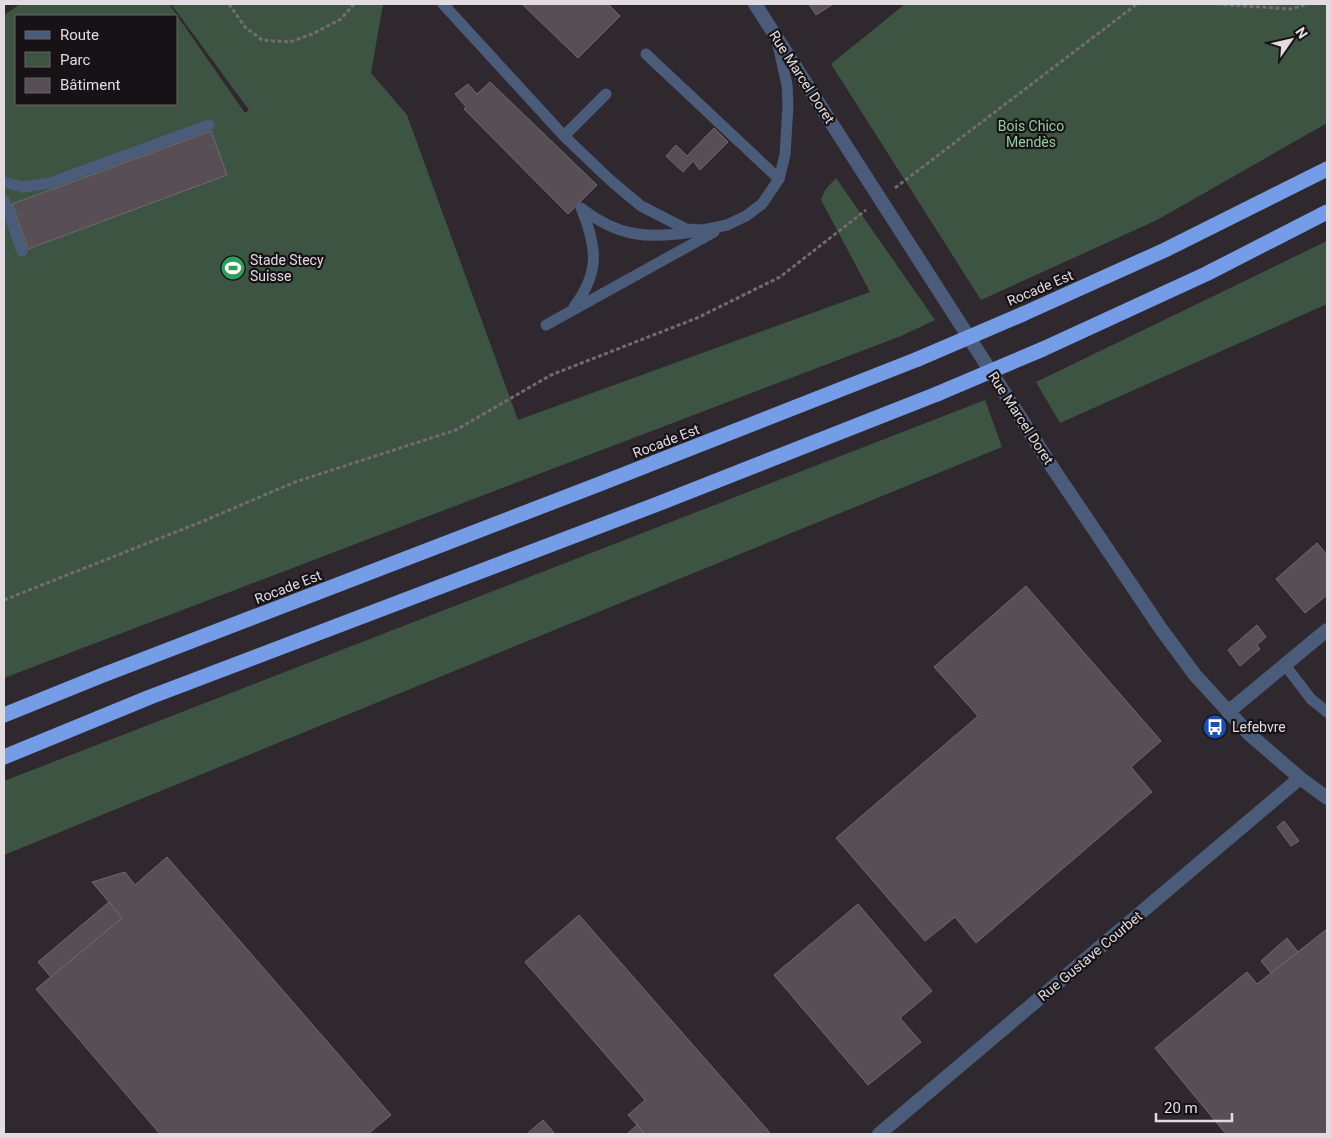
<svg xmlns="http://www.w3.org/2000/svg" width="1331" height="1138" font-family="Roboto,sans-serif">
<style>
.green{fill:#3d5442;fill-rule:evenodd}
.building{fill:#574e56;stroke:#726871}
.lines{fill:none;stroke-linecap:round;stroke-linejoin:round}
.path{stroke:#726b71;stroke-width:3;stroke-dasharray:4 2.5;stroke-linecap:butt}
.service{stroke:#4b5c7a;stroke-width:11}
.minor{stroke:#4b5c7a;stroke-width:14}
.motorway{stroke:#749ce7;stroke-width:15}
.motorway-bridge{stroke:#749ce7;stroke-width:15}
.labels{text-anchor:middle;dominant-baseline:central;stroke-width:4.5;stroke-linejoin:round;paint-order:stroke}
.street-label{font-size:14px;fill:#e1dce1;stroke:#161215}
.park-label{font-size:14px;fill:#94d0a2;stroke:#161215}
.poi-label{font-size:14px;fill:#e1dce1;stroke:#161215;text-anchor:start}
</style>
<rect width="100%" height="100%" fill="#30282f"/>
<!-- green -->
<g class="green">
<path d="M20,4H169L245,113L249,110L171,4H383L371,73L407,115L518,420L870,292L821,200L825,190L836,178L935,320L901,336L4,678V15ZM16,16H176V104H16Z"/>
<polygon points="905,4 1327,4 1327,123 1157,220 981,300 831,64"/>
<polygon points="1327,241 1327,304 1060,423 1036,382"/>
<polygon points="985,400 1002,447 4,855 4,781"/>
</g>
<!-- building -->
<g class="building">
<polygon points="522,4 608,4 620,16 578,58"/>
<polygon points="809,4 833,4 816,15"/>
<polygon points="490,82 597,185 568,214 464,109 466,107 455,94 468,84 477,94"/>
<polygon points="714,128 728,142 700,170 693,161 683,172 666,156 676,145 687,156"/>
<polygon points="211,131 227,175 28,249 12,204"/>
<polygon points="1317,543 1327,555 1327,595 1305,613 1276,579"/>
<polygon points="1026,586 1161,741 1131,767 1152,792 976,943 955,917 925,941 836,838 978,716 934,667"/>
<polygon points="1257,625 1266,637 1257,645 1260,649 1240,666 1228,650"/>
<polygon points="1284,821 1299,841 1291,846 1277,827"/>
<polygon points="167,857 391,1115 368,1134 160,1134 36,989 122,918 92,882 125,872 135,885"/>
<polygon points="109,902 122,918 51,977 38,962"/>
<polygon points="858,904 932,991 900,1018 921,1042 868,1085 774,975"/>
<polygon points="579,915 771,1134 645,1134 628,1115 645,1100 525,962"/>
<polygon points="1327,929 1327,1134 1226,1134 1155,1048 1247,972 1257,984"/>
<polygon points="1287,938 1298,952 1271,973 1261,961"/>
<polygon points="543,1120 555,1134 527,1134"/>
<polygon points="637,1125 645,1134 627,1134"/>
</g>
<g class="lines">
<!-- path -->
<g class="path">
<polyline points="229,4 245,27 262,40 290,42 312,34 341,19 354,4"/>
<polyline points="1217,4 1291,9 1308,4"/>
<polyline points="895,188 1137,4"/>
<polyline points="4,600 206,520 295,482 456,430 551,375 697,318 780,277 866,210"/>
</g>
<!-- service -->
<g class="service">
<polyline points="443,4 564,136 610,180 641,206 686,229 703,230 727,225 746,216 762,204 779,179 785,155 788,105 787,85 778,45"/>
<polyline points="646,54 779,179"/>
<polyline points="564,136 606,94"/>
<polyline points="4,182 23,187 50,183 209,125"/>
<polyline points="4,200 22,251"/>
<path d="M581,208C618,237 648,239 692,232"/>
<path d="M574,307C600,272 597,248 582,210"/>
<polyline points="546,325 714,232"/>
<polyline points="1285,665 1311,699 1327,712"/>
</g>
<!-- minor -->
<g class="minor">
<polyline points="755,4 1054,470 1161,629 1195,675 1249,734 1300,778 1327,798"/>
<polyline points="1228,712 1327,630"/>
<polyline points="879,1134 1300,778"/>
</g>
<!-- motorway -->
<g class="motorway">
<polyline points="1023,314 1165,250 1327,169"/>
<polyline points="1043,349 1206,274 1327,212"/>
<polyline points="4,715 103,675 597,485 918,359"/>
<polyline points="4,757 150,697 655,505 937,394"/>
</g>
<!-- motorway-bridge -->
<g class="motorway-bridge">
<polyline points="918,359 1023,314"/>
<polyline points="937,394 1043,349"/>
</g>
</g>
<!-- icons -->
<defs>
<symbol id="stadium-disc" viewBox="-11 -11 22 22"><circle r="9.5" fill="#2e9e5b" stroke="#161215"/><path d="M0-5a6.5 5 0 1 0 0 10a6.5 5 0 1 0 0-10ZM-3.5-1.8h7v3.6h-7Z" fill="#fff"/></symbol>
<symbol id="bus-disc" viewBox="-11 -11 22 22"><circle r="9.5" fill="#1a4fb4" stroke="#161215"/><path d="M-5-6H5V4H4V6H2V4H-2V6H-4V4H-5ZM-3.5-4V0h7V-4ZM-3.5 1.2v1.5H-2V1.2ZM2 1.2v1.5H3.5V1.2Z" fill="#fff"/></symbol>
</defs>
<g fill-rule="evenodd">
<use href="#stadium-disc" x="219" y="254" width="28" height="28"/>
<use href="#bus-disc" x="1201" y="713" width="28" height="28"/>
</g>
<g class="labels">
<!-- street labels -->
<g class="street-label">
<text transform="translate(802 77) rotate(57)">Rue Marcel Doret</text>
<text transform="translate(1040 288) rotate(-23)">Rocade Est</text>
<text transform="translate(1021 418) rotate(57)">Rue Marcel Doret</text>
<text transform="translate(666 441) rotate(-21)">Rocade Est</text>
<text transform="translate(288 587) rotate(-21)">Rocade Est</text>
<text transform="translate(1090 956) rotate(-40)">Rue Gustave Courbet</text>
</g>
<!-- park labels -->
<g class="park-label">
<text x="1031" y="126">Bois Chico<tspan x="1031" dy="16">Mendès</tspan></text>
</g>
<!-- poi labels -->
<g class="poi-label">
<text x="250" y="260">Stade Stecy<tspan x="250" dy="16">Suisse</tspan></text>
<text x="1232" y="727">Lefebvre</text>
</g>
</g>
<!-- border -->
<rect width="1331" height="1138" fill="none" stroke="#e1dce1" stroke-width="10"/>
<!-- legend -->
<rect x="15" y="15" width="162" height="90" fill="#161215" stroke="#676367"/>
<rect x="25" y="31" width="25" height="8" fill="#4b5c7a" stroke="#676367"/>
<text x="60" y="40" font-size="15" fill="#e1dce1">Route</text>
<rect x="25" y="52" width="25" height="15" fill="#3d5442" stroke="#676367"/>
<text x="60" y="65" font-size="15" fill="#e1dce1">Parc</text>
<rect x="25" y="78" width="25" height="15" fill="#574e56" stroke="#676367"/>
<text x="60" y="90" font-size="15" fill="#e1dce1">Bâtiment</text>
<!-- north arrow -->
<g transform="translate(1291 40) rotate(56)" stroke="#161215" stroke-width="4" paint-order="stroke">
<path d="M0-4L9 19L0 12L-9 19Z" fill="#e1dce1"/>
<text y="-8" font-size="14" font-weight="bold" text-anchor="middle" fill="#e1dce1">N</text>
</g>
<!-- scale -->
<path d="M1156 1113v8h76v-8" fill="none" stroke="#e1dce1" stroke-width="2.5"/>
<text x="1164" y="1113" font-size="15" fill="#e1dce1" stroke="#161215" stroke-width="4" paint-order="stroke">20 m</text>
</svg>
